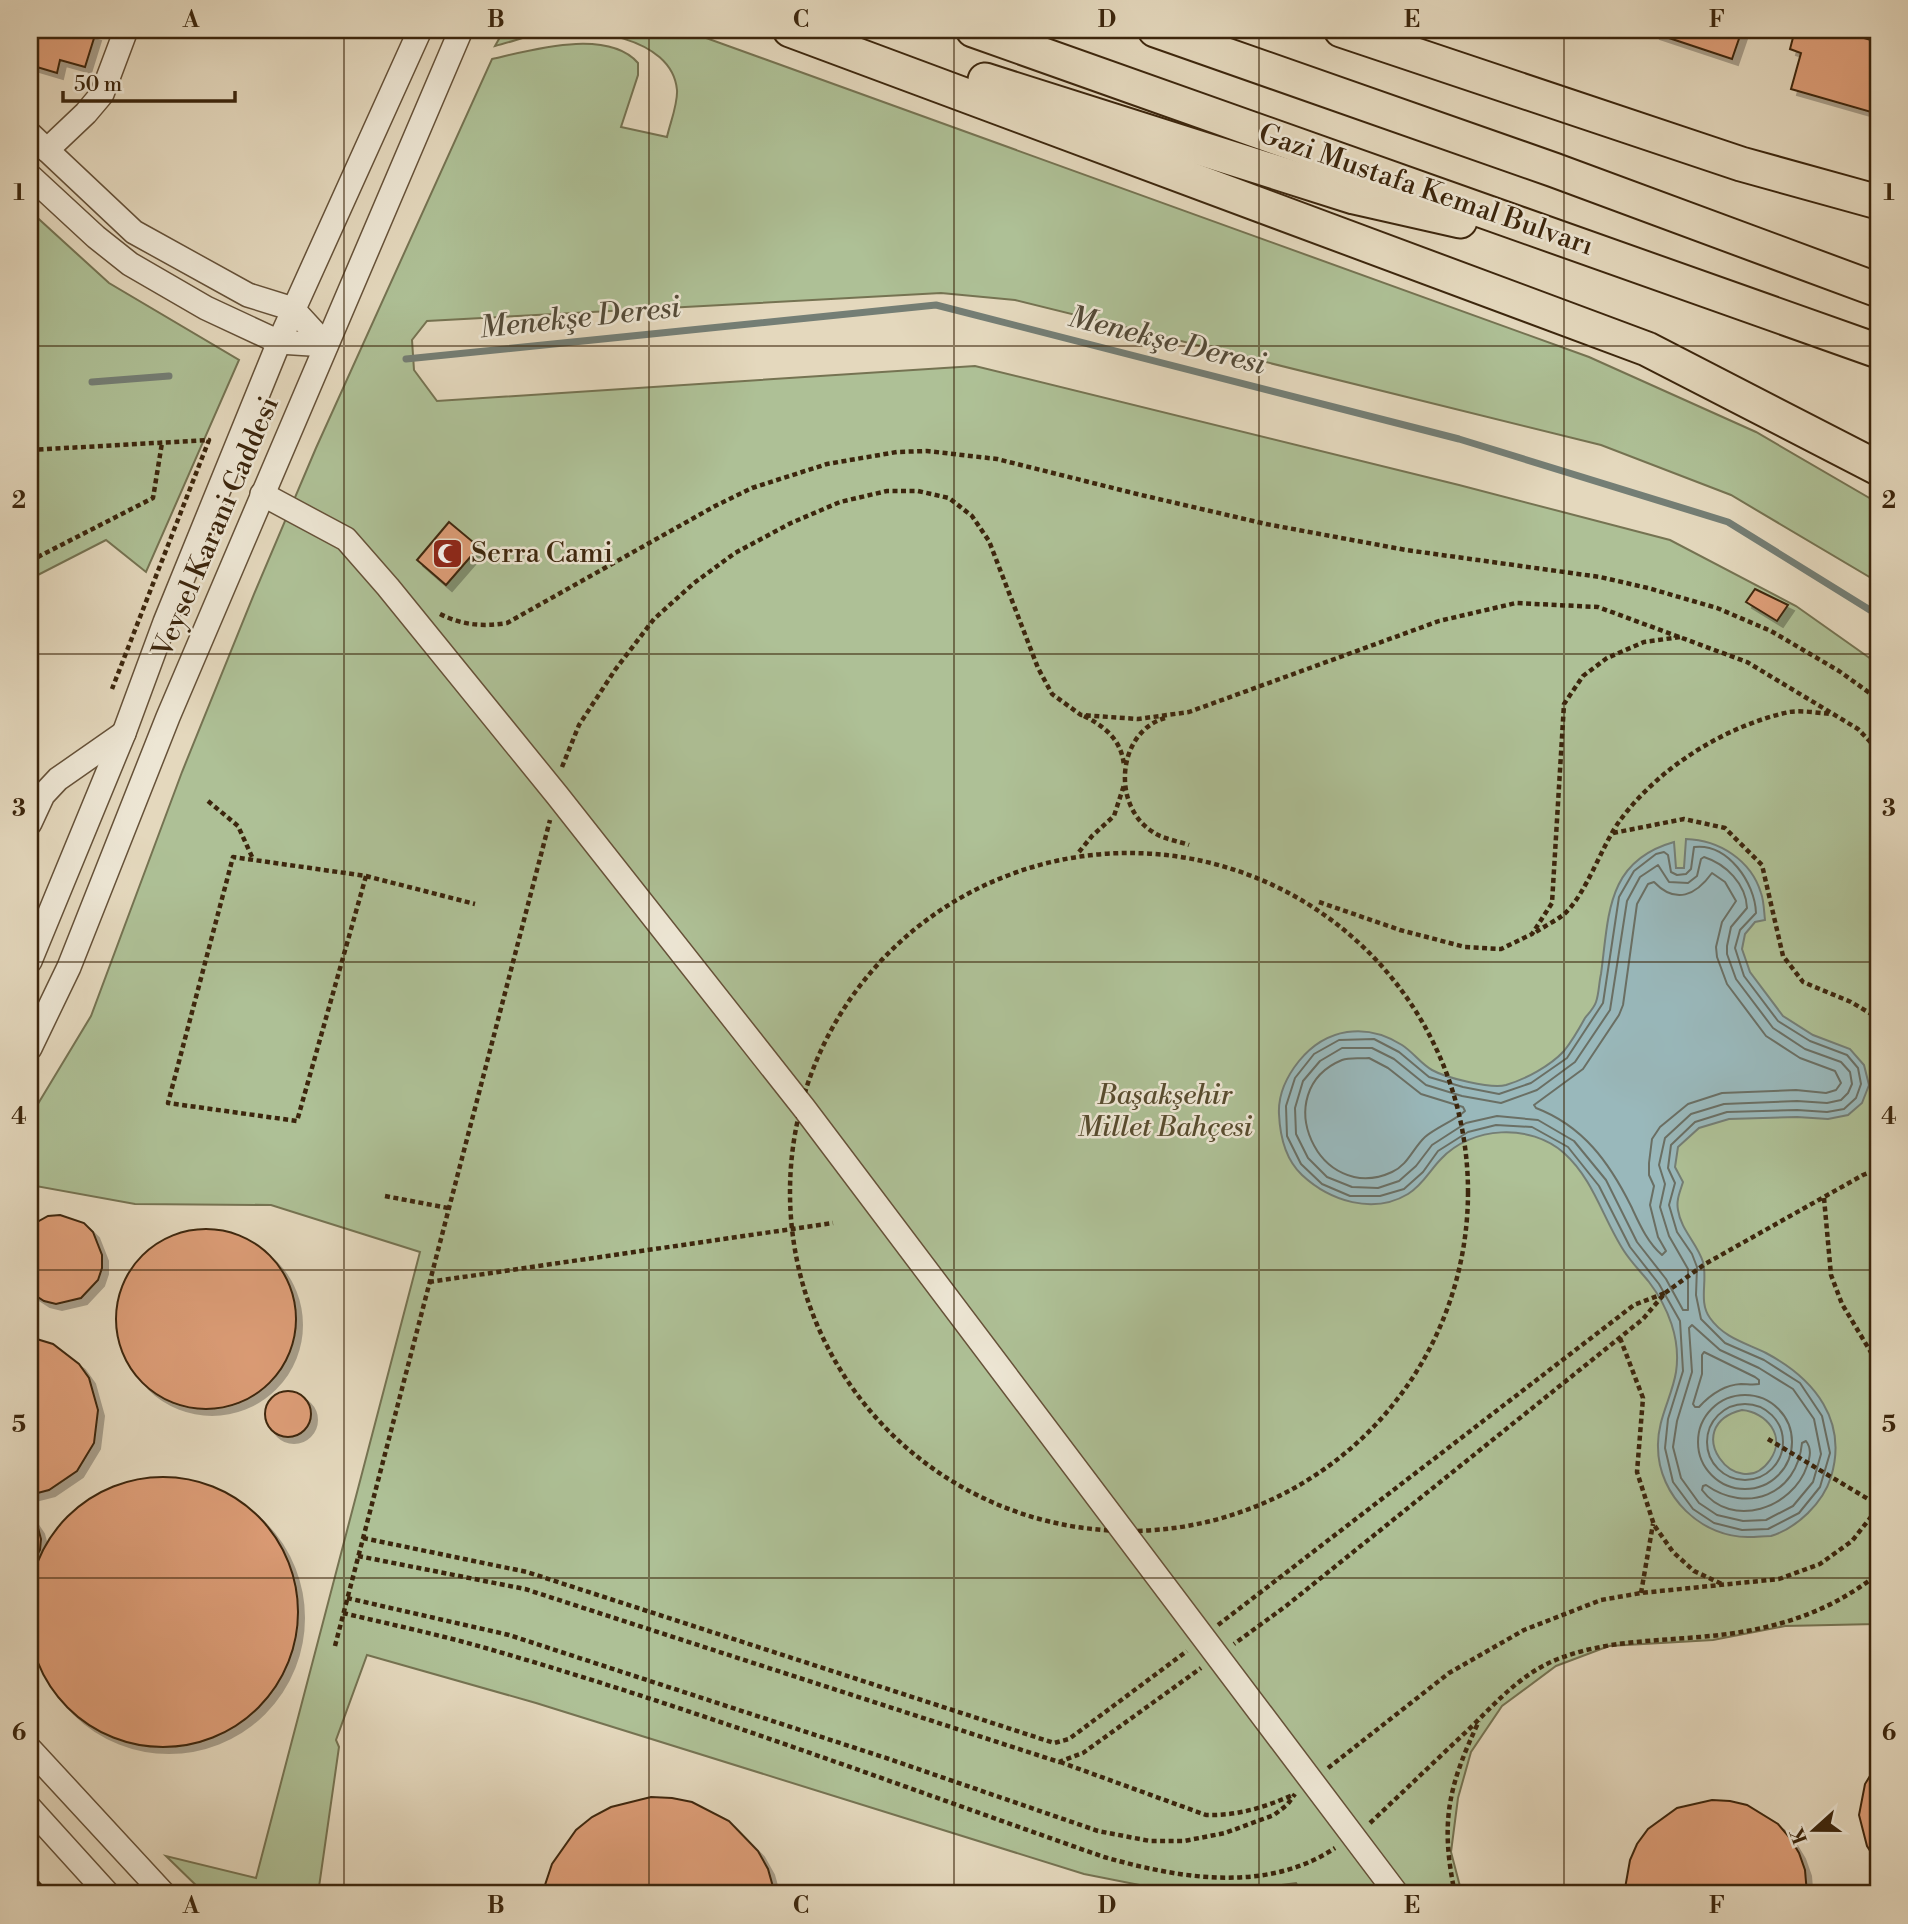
<svg xmlns="http://www.w3.org/2000/svg" width="1908" height="1924" font-family="'Libre Bodoni',serif">
<style>
.green{fill:#aec096;stroke:#757352;stroke-width:2}
.water{fill:#99b8bb;stroke:#747e75;stroke-width:2;fill-rule:evenodd}
.lines{fill:none;stroke-linecap:round;stroke-linejoin:round}
.shore{stroke:#6a6f64;stroke-width:2}
.stream{stroke:#747e75;stroke-width:7}
.building{fill:#de9e78;stroke:#3c260d;stroke-width:2;filter:url(#shadow)}
.minor-casing{stroke:#665239;stroke-width:26}
.highway-casing{stroke:#3c260d;stroke-width:37}
.path{stroke:#3c260d;stroke-width:4.5;stroke-dasharray:5 3.5;stroke-linecap:butt}
.minor{stroke:#ede6d4;stroke-width:23}
.highway{stroke:#e4d8bd;stroke-width:33}
.grid{fill:none;stroke:#3c260d;stroke-width:2;stroke-opacity:0.55}
.labels{text-anchor:middle;dominant-baseline:central;stroke-width:5;stroke-linejoin:round;paint-order:stroke}
.street-label{font-size:28px;fill:#3c260d;stroke:#ede6d4}
.poi-label{font-size:28px;fill:#3c260d;stroke:#ede6d4;text-anchor:start}
.park-label{font-size:28px;font-style:italic;fill:#584c2f;stroke:#ede6d4}
.water-label{font-size:30px;font-style:italic;fill:#534a38;stroke:#ede6d4}
.neatline{fill:none;stroke:#3c260d;stroke-width:2.5}
.grid-label{font-size:23px;text-anchor:middle;font-weight:bold;fill:#3c260d}
</style>
<defs>
<filter id="shadow"><feDropShadow dx="6" dy="6" stdDeviation="0" flood-color="#0004"/></filter>
</defs>
<rect width="100%" height="100%" fill="#e4d8bd"/>
<filter id="stains"><feTurbulence type="fractalNoise" baseFrequency=".00286" numOctaves="4"/><feColorMatrix values="0 0 0 0 .2 0 0 0 0 .09 0 0 0 0 .02 0 0 0 .5 -.17"/></filter>
<radialGradient id="worn" r=".72"><stop offset=".6" stop-color="#630" stop-opacity="0"/><stop offset="1" stop-color="#630" stop-opacity=".3"/></radialGradient>
<!-- green -->
<g class="green">
<path d="M504,30H684L1589,357L1756,432L1878,503V582L1731,495L1601,445L1015,300L941,293L427,321L412,340L414,370L437,401L975,366L1459,485L1670,540L1796,606L1878,664V1621L1876,1624L1785,1626L1713,1640L1609,1646L1556,1666L1502,1706L1471,1752L1458,1798L1451,1852L1462,1894H1302L1296,1883L1216,1894H1185L1084,1874L536,1703L367,1655L336,1740L339,1747L318,1894H205L166,1856L256,1878L420,1252L271,1205L135,1204L30,1185V1117L91,1016L182,772L254,594L316,448L492,59C532,50 607,28 638,63V75L621,127L667,137C670,123 678,104 677,90C672,36 584,26 542,33C527,36 511,42 495,46Z"/>
<polygon points="30,211 109,283 239,360 146,572 106,540 30,579"/>
</g>
<!-- water -->
<path class="water" d="M1686,839C1719,840 1751,860 1761,893C1764,901 1764,912 1765,920L1755,922L1745,934L1742,949L1750,972L1783,1016L1813,1035L1850,1049L1864,1065L1869,1085L1862,1103L1848,1115L1828,1119L1797,1117L1729,1119L1699,1128L1678,1147L1675,1167L1683,1182C1680,1192 1676,1200 1678,1210C1681,1230 1697,1243 1703,1262C1708,1280 1698,1302 1710,1318C1724,1338 1746,1343 1766,1353C1815,1379 1848,1421 1831,1477C1823,1503 1797,1528 1771,1536C1769,1536 1753,1537 1751,1537C1702,1539 1658,1496 1658,1447C1657,1420 1672,1397 1676,1372C1681,1339 1668,1307 1649,1282C1641,1272 1631,1262 1624,1251C1603,1219 1594,1180 1564,1153C1530,1123 1472,1126 1441,1159C1430,1170 1423,1185 1408,1194C1373,1215 1330,1201 1302,1175C1285,1159 1280,1137 1279,1114C1278,1095 1287,1076 1299,1061C1326,1028 1366,1022 1402,1045C1413,1052 1421,1064 1432,1070C1446,1078 1491,1089 1506,1085C1526,1079 1550,1066 1564,1051C1572,1041 1579,1029 1585,1018C1589,1013 1594,1008 1596,1002C1599,994 1599,982 1601,974C1609,915 1606,861 1674,842L1676,868H1684ZM1742,1410C1766,1412 1787,1436 1770,1460C1738,1506 1677,1426 1742,1410Z"/>
<g class="lines">
<!-- shore -->
<g class="shore">
<path d="M1694,847C1728,843 1755,883 1756,913L1740,930L1735,948L1744,976L1778,1021L1810,1041L1847,1055L1858,1068L1861,1084L1856,1098L1844,1109L1827,1112L1797,1110L1727,1112L1695,1122L1671,1145L1668,1168L1675,1183L1669,1205L1677,1232L1692,1254L1697,1267L1696,1295L1701,1319L1725,1343L1764,1360L1800,1383L1822,1416L1830,1453L1820,1487L1799,1513L1768,1529L1742,1530L1714,1523L1693,1509L1673,1482L1665,1448L1668,1419L1683,1371L1680,1321L1659,1284L1630,1247L1599,1186L1568,1147L1532,1127L1496,1125L1468,1132L1438,1151L1423,1172L1404,1189L1380,1196H1350L1322,1184L1301,1164L1287,1136L1286,1106L1295,1078L1314,1054L1339,1040L1374,1039L1399,1052L1429,1077L1463,1087L1499,1094L1531,1083L1567,1058L1603,1003L1619,897L1634,871L1656,854L1664,852L1668,855L1671,872L1677,875L1686,874L1691,869Z"/>
<path d="M1704,857C1726,864 1746,884 1747,908L1731,927L1727,946V954L1736,979L1773,1028L1805,1049L1841,1062L1850,1072L1852,1084L1848,1093L1841,1100L1827,1103L1797,1101L1724,1104L1691,1114L1665,1138L1659,1165L1665,1184L1660,1207L1669,1236L1688,1269V1310H1683L1666,1279L1637,1242L1606,1180L1574,1141L1538,1120L1497,1116L1466,1123L1432,1145L1416,1166L1399,1181L1378,1188L1352,1187L1327,1177L1308,1158L1296,1134L1295,1108L1303,1081L1320,1061L1342,1048H1372L1394,1059L1426,1085L1462,1096L1501,1103L1537,1090L1575,1062L1610,1010L1627,901L1640,877L1658,865L1669,882L1688,883L1697,876L1701,859Z"/>
<path d="M1712,873L1725,882L1736,901L1722,922L1716,947L1717,957L1727,984L1766,1036L1800,1058L1835,1071L1841,1083L1836,1090L1826,1093L1796,1090L1722,1093L1688,1104L1660,1127L1652,1139L1649,1163V1175L1654,1186L1650,1205L1658,1237L1666,1251L1662,1255C1647,1242 1639,1223 1631,1206C1609,1162 1583,1126 1536,1108L1534,1105L1583,1069L1619,1015L1623,1005L1637,904L1648,884L1654,882C1676,905 1696,895 1712,873Z"/>
<path d="M1369,1058L1388,1068L1421,1094L1463,1107L1465,1111C1454,1121 1437,1127 1425,1137C1413,1148 1408,1165 1392,1172C1319,1206 1267,1091 1342,1060C1350,1057 1361,1059 1369,1058Z"/>
<polygon points="1692,1325 1720,1350 1759,1368 1793,1389 1814,1419 1821,1454 1813,1482 1793,1506 1766,1520 1743,1521 1717,1515 1699,1503 1681,1478 1673,1447 1677,1421 1692,1372 1689,1328"/>
<path d="M1704,1352L1755,1377L1759,1380V1384C1753,1385 1747,1384 1741,1384C1723,1385 1710,1395 1699,1407H1695L1693,1404L1702,1374V1355Z"/>
<circle cx="1745" cy="1442" r="47"/>
<circle cx="1745" cy="1442" r="38"/>
<path d="M1806,1441C1812,1449 1810,1457 1807,1466C1793,1508 1732,1530 1702,1490L1703,1486L1706,1485C1747,1514 1797,1495 1802,1443Z"/>
</g>
<!-- stream -->
<g class="stream">
<polyline points="406,359 936,305 1459,439 1728,522 1878,615"/>
<polyline points="92,382 169,376"/>
</g>
</g>
<!-- building -->
<g class="building">
<polygon points="30,30 77,30 95,35 85,67 60,60 57,73 30,65"/>
<polygon points="1655,30 1742,30 1732,59 1654,33"/>
<polygon points="1795,30 1836,30 1878,42 1878,114 1791,89 1801,53 1790,49"/>
<polygon points="449,522 479,547 446,585 417,560"/>
<polygon points="1755,589 1788,605 1777,621 1746,602"/>
<polygon points="60,1215 84,1223 93,1232 102,1255 102,1268 98,1280 81,1298 56,1304 44,1301 30,1292 30,1226 48,1216"/>
<circle cx="206" cy="1319" r="90"/>
<polygon points="30,1337 53,1344 79,1364 89,1378 98,1410 94,1443 77,1471 49,1490 30,1495"/>
<circle cx="288" cy="1414" r="23"/>
<circle cx="163" cy="1612" r="135"/>
<polygon points="30,1516 38,1528 41,1539 40,1550 30,1567"/>
<polygon points="1878,1763 1878,1863 1867,1846 1859,1815 1865,1784"/>
<polygon points="651,1797 672,1798 692,1802 729,1821 758,1851 768,1869 775,1894 542,1894 552,1864 576,1830 592,1817 611,1807"/>
<polygon points="1712,1800 1730,1801 1747,1805 1778,1824 1790,1838 1799,1853 1805,1870 1807,1894 1624,1894 1630,1860 1637,1844 1648,1829 1677,1808"/>
<polygon points="30,1873 50,1894 30,1894"/>
<polygon points="925,1885 942,1885 959,1888 975,1894 900,1894"/>
</g>
<g class="lines">
<defs>
<g id="minor">
<polyline points="30,134 134,232 248,295 293,309 326,345"/>
<polyline points="47,150 86,113 102,94 126,30"/>
<polyline points="30,176 96,237 130,264 206,308 279,342 326,345"/>
<polyline points="262,494 346,539 388,587 557,795 804,1108 1397,1894"/>
<polyline points="30,823 43,795 58,779 124,733"/>
<polyline points="30,961 124,733 165,622 279,342 420,30"/>
<polyline points="30,1048 69,967 168,717 461,30"/>
<polyline points="30,1749 164,1894"/>
<polyline points="30,1808 108,1894"/>
</g>
<g id="highway">
<polyline points="790,30 1647,349 1878,468"/>
<polyline points="973,30 1878,351"/>
<polyline points="1155,30 1554,170 1878,290"/>
<polyline points="1341,30 1741,164 1878,202"/>
<polyline points="985,80 1354,197 1460,221"/>
</g>
</defs>
<!-- minor casing -->
<use href="#minor" class="minor-casing"/>
<!-- highway casing -->
<use href="#highway" class="highway-casing"/>
<!-- path -->
<g class="path">
<polyline points="30,450 209,440 112,689"/>
<polyline points="30,561 153,498 162,443"/>
<path d="M440,614C462,625 482,627 507,623L715,506L752,488L827,464L897,452L927,451L997,459L1137,494L1266,524L1406,550L1600,577L1648,588L1717,608L1771,631L1839,671L1878,699"/>
<path d="M1084,716C1106,727 1122,741 1124,766"/>
<path d="M1165,718C1117,732 1111,806 1153,832C1163,839 1178,841 1189,845"/>
<polyline points="562,767 579,725 615,670 654,619 694,583 735,553 791,523 840,502 887,491 918,491 949,498 972,516 989,541 1038,668 1052,694 1081,715 1138,719 1189,712 1439,621 1516,603 1598,607 1747,662 1858,729 1878,750"/>
<polyline points="208,801 238,826 253,859"/>
<polyline points="1613,833 1684,819 1725,828 1762,865 1783,956 1803,982 1851,1002 1878,1018"/>
<polyline points="1079,852 1092,836 1114,816 1124,785"/>
<circle cx="1129" cy="1192" r="339"/>
<polyline points="366,876 297,1121 168,1103 233,857 366,876 475,904"/>
<polyline points="1319,902 1400,930 1465,947 1501,949 1532,934 1552,903 1564,704 1583,676 1607,658 1644,642 1680,637"/>
<path d="M1536,932C1545,926 1555,921 1563,915C1586,896 1602,844 1621,819C1660,767 1725,726 1789,712C1802,710 1818,713 1831,714"/>
<polyline points="385,1196 448,1208"/>
<polyline points="1824,1198 1831,1275 1842,1304 1878,1364"/>
<polyline points="429,1282 833,1223"/>
<polyline points="1665,1293 1705,1264 1863,1175 1878,1169"/>
<polyline points="1620,1338 1643,1398 1637,1472 1654,1525 1673,1552 1694,1571 1724,1585"/>
<polyline points="1768,1439 1878,1505"/>
<polyline points="363,1538 527,1572 1054,1743 1069,1739 1187,1651"/>
<polyline points="358,1556 525,1589 1059,1762 1083,1753 1201,1668"/>
<polyline points="1641,1593 1653,1524"/>
<polyline points="347,1598 509,1635 889,1759 1098,1831 1150,1841 1184,1841 1225,1833 1274,1815 1287,1805 1295,1794"/>
<path d="M343,1613C389,1624 436,1634 482,1647C692,1707 898,1785 1104,1857C1178,1878 1266,1894 1335,1848"/>
<polyline points="1218,1625 1634,1305 1665,1293 1643,1319 1286,1606 1234,1644"/>
<polyline points="335,1646 550,820"/>
<path d="M1060,1762L1206,1815C1238,1816 1265,1807 1293,1795"/>
<polyline points="1328,1768 1449,1673 1524,1630 1601,1600 1641,1593 1779,1579 1820,1564 1852,1541 1878,1508"/>
<path d="M1370,1823C1403,1792 1435,1761 1467,1731C1496,1703 1520,1674 1558,1659C1604,1641 1653,1641 1700,1637C1769,1631 1824,1616 1878,1574"/>
<path d="M1455,1894C1440,1822 1448,1787 1479,1721"/>
</g>
<!-- minor -->
<use href="#minor" class="minor"/>
<!-- highway -->
<use href="#highway" class="highway"/>
</g>
<!-- grid -->
<path class="grid" d="M344,30V1894M649,30V1894M954,30V1894M1259,30V1894M1564,30V1894M30,346H1878M30,654H1878M30,962H1878M30,1270H1878M30,1578H1878"/>
<!-- icons -->
<defs>
<symbol id="mosque-square" viewBox="-11 -11 22 22"><rect x="-9" y="-9" width="18" height="18" rx="4" fill="#8f2418" stroke="#ede6d4"/><path d="M3.5-4.9A6 6 0 1 0 3.5 4.9A5 5 0 1 1 3.5-4.9Z" fill="#fff"/></symbol>
</defs>
<g fill-rule="evenodd">
<use href="#mosque-square" x="430" y="536" width="35" height="35"/>
</g>
<g class="labels">
<!-- street labels -->
<g class="street-label">
<text transform="translate(1426 190) rotate(19)">Gazi Mustafa Kemal Bulvarı</text>
<text transform="translate(216 527) rotate(-67)">Veysel Karani Caddesi</text>
</g>
<!-- poi labels -->
<g class="poi-label">
<text x="471" y="553">Serra Cami</text>
</g>
<!-- park labels -->
<g class="park-label">
<text x="1165" y="1095">Başakşehir<tspan x="1165" dy="32">Millet Bahçesi</tspan></text>
</g>
<!-- water labels -->
<g class="water-label">
<text transform="translate(580 318) rotate(-6)">Menekşe Deresi</text>
<text transform="translate(1167 341) rotate(14)">Menekşe Deresi</text>
</g>
</g>
<!-- margin -->
<rect width="1908" height="1924" fill="none" stroke="#e4d8bd" stroke-width="77"/>
<!-- north arrow -->
<g transform="translate(1814 1830) rotate(249)" stroke="#ede6d4" stroke-width="5" paint-order="stroke">
<path d="M0-5L12 26L0 18L-12 26Z" fill="#3c260d"/>
<text y="-10" font-size="19" font-weight="bold" text-anchor="middle" fill="#3c260d">K</text>
</g>
<!-- scale -->
<path d="M63 91v10h172v-10" fill="none" stroke="#3c260d" stroke-width="3.5"/>
<text x="74" y="91" font-size="21" fill="#3c260d" stroke="#ede6d4" stroke-width="5" paint-order="stroke">50 m</text>
<rect x="38" y="38" width="1832" height="1847" class="neatline"/>
<g class="grid-label">
<text x="191" y="27">A</text>
<text x="496" y="27">B</text>
<text x="801" y="27">C</text>
<text x="1107" y="27">D</text>
<text x="1412" y="27">E</text>
<text x="1717" y="27">F</text>
<text x="19" y="200">1</text>
<text x="1889" y="200">1</text>
<text x="19" y="508">2</text>
<text x="1889" y="508">2</text>
<text x="19" y="816">3</text>
<text x="1889" y="816">3</text>
<text x="19" y="1124">4</text>
<text x="1889" y="1124">4</text>
<text x="19" y="1432">5</text>
<text x="1889" y="1432">5</text>
<text x="19" y="1740">6</text>
<text x="1889" y="1740">6</text>
<text x="191" y="1913">A</text>
<text x="496" y="1913">B</text>
<text x="801" y="1913">C</text>
<text x="1107" y="1913">D</text>
<text x="1412" y="1913">E</text>
<text x="1717" y="1913">F</text>
</g>
<rect width="100%" height="100%" filter="url(#stains)"/>
<rect width="100%" height="100%" fill="url(#worn)"/>
</svg>
